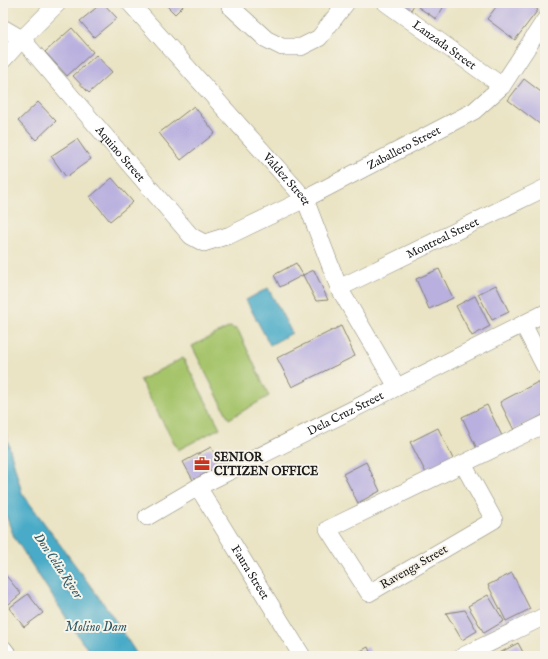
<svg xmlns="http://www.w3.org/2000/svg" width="548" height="659" font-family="'IM FELL English',serif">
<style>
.green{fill:#a6c46b;stroke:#617044}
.water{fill:#48abc7;stroke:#326472}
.building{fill:#b9b0df}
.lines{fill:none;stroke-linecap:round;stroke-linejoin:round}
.street-casing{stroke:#838070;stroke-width:18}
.street{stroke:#fff;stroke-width:17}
.labels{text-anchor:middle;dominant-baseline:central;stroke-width:4;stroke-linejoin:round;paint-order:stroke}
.street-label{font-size:12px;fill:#1c1c1c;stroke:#f7f3e8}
.poi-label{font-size:12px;font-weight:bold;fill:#1c1c1c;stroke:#f7f3e8;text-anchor:start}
.water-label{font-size:13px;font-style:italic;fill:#305c69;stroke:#f7f3e8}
</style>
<rect width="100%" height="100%" fill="#f7f3e8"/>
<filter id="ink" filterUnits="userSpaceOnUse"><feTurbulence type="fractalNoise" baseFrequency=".025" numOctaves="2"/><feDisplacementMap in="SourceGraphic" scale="8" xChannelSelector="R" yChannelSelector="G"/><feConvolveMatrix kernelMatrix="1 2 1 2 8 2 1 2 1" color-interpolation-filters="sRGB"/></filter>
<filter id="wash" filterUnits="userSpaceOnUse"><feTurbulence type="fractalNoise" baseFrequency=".012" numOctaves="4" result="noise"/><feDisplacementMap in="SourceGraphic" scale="16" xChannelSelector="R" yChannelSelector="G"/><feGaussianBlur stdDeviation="0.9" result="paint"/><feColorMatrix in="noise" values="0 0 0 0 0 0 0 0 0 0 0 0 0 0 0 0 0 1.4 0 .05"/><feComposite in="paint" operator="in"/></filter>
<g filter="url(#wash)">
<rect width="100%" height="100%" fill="#eae4c5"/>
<!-- green -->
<g class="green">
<polygon points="230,327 238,330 269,396 229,419 192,346"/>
<polygon points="183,358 220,428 178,450 140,380"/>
</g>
<!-- water -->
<g class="water">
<polygon points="268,288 292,333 270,345 246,300"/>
<polygon points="3,424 22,493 109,611 138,656 94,656 82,642 14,537 3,508"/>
</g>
<g id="blocks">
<!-- building -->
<g class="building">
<polygon points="102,3 103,3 117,18 94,37 80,21"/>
<polygon points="164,3 186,3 175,14"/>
<polygon points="400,3 415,3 411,10"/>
<polygon points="421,3 446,3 436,19 418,7"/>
<polygon points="499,3 529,3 538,10 515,40 487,19"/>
<polygon points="72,28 93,52 67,76 45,52"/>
<polygon points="96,55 112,72 89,93 73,76"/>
<polygon points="524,79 545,95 545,128 508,100"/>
<polygon points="38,102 56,121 36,140 18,121"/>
<polygon points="194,106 215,133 181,160 159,133"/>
<polygon points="77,139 91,159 66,177 51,156"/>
<polygon points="112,178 133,202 110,221 90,197"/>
<polygon points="296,263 303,275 280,287 274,275"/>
<polygon points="439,269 453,298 429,309 416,279"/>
<polygon points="314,270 328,300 316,301 303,275"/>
<polygon points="496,285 509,312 492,320 478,294"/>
<polygon points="475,296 490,326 472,336 456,306"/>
<polygon points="341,326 355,356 292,387 277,358"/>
<polygon points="538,382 545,395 545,414 514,430 500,402"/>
<polygon points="487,405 503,438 478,451 462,417"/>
<polygon points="438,428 454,461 427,475 410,442"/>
<polygon points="211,447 221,465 193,480 183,462"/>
<polygon points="366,462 380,491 358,503 343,474"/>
<polygon points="3,572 21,594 3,609"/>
<polygon points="512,573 530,609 506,621 488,585"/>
<polygon points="28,594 43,613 24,627 9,608"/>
<polygon points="488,595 504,621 484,633 468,606"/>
<polygon points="465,610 477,631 462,640 446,613"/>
<polygon points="518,643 525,656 497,656 496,655"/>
<polygon points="368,647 372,656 351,656"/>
</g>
</g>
</g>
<g filter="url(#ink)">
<use href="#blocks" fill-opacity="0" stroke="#838070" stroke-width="1"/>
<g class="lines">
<defs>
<g id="street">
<path id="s1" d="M130,3L305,199L339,288L397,387"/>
<polyline points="230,3 230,6 266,39 282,47 301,47 319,38 346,3"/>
<path id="s2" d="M386,3L502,86"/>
<path id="s3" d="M3,28L22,39L191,236L204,243L230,235L305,199L474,111L502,86L545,20"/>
<polyline points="3,60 22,39 58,3"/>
<path id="s4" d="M339,288L545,188"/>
<polyline points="523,324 545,367"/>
<polyline points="463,464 494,520 369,593 328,529 545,424"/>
<path id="s5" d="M198,487L302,656"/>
<path id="s6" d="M147,517L198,487L545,313"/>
<polyline points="3,648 9,656"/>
<polyline points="463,656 545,616"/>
</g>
</defs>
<!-- street casing -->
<use href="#street" class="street-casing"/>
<!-- street -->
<use href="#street" class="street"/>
</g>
</g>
<!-- icons -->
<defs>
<symbol id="office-bare" viewBox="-9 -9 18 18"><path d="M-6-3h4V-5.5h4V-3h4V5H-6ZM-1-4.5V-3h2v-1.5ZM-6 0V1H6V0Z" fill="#c8321e" stroke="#f7f3e8" stroke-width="2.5" paint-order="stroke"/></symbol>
</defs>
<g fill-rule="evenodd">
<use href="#office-bare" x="191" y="453" width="22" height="22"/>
</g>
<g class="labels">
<!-- street labels -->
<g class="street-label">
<text stroke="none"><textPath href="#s2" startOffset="72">Lanzada Street</textPath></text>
<text stroke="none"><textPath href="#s3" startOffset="518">Zaballero Street</textPath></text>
<text stroke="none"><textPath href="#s3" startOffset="173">Aquino Street</textPath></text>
<text stroke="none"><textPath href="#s1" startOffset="236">Valdez Street</textPath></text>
<text stroke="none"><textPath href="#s4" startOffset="115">Montreal Street</textPath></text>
<text stroke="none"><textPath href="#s6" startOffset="224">Dela Cruz Street</textPath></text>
<text transform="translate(414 567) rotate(-30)">Ravenga Street</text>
<text stroke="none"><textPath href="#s5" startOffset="100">Faura Street</textPath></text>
</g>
<!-- poi labels -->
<g class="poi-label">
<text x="214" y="457">SENIOR<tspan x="214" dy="14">CITIZEN OFFICE</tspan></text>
</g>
<!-- water labels -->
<g class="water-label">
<text transform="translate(58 566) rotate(56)">Don Celia River</text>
<text x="96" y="627">Molino Dam</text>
</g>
</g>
<!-- margin -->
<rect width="548" height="659" fill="none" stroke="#f7f3e8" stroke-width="16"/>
</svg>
